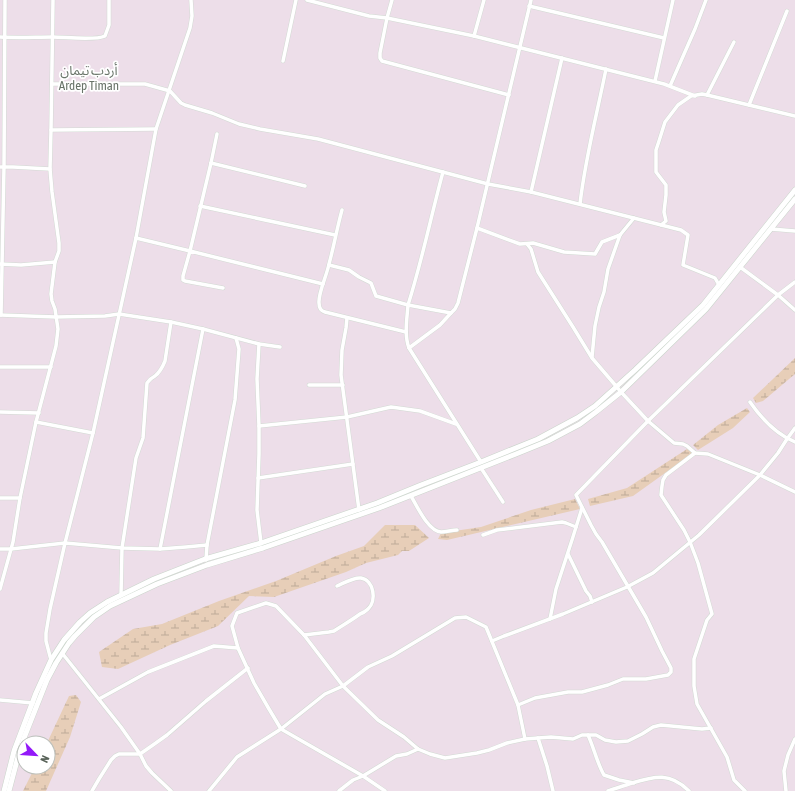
<svg xmlns="http://www.w3.org/2000/svg" width="795" height="791" font-family="'Asap Condensed','Noto Sans Arabic',sans-serif">
<style>
.wetland{fill:url(#wetland-marsh)}
.lines{fill:none;stroke-linecap:round;stroke-linejoin:round}
.street-casing{stroke:#d2dad3;stroke-width:4.5}
.secondary-casing{stroke:#cad5cb;stroke-width:6}
.street{stroke:#fff;stroke-width:3.5}
.secondary{stroke:#fff;stroke-width:5}
.labels{text-anchor:middle;dominant-baseline:central;stroke-width:3.5;stroke-linejoin:round;paint-order:stroke}
.neighbourhood-label{font-size:13px;fill:#697469;stroke:#fff}
</style>
<defs>
<pattern id="wetland-marsh" width="20" height="14" patternUnits="userSpaceOnUse"><rect width="20" height="14" fill="#e7ceb8"/><path d="M1 5h8M5 5V1M11 12h8M15 12V8" fill="none" stroke="#beab98"/></pattern>
</defs>
<rect width="100%" height="100%" fill="#eddee9"/>
<!-- wetland -->
<g class="wetland">
<polygon points="795,358 795,374 763,401 756,403 753,398"/>
<polygon points="747,408 750,412 733,428 698,450 693,445 718,425"/>
<polygon points="687,449 693,453 633,496 590,506 588,499 627,488"/>
<polygon points="575,499 580,509 447,540 438,539 441,533 481,527 531,510"/>
<polygon points="385,525 415,525 429,538 409,551 402,551 398,555 366,563 346,572 274,597 249,596 218,626 170,645 118,669 102,667 99,652 133,629 162,624 219,601 276,581 336,556 364,546"/>
<polygon points="76,695 81,702 70,737 46,791 23,791 35,767 48,767 48,743 47,743 69,696"/>
</g>
<g class="lines">
<defs>
<g id="street">
<polyline points="307,0 369,16 387,18 474,36 664,84 695,96"/>
<polyline points="392,0 387,18 380,53 380,58 382,61 509,95"/>
<polyline points="529,6 664,38"/>
<polyline points="474,36 484,0"/>
<path d="M0,37C18,38 35,37 53,37C65,37 95,41 105,36L109,25V0"/>
<polyline points="283,61 296,0"/>
<polyline points="655,81 673,0"/>
<polyline points="52,84 145,84 170,91 181,103 185,105 212,113 239,124 260,129 318,139 488,184 531,192 681,230 688,235 683,265 715,278 719,285"/>
<polyline points="670,86 695,29 706,0"/>
<polyline points="707,95 734,42"/>
<polyline points="749,105 787,11"/>
<polyline points="51,130 156,129"/>
<polyline points="211,163 305,186"/>
<polyline points="0,167 13,167 50,169"/>
<polyline points="531,192 562,58"/>
<path d="M580,204C585,159 597,114 606,69"/>
<polyline points="200,206 335,235"/>
<path d="M342,210C337,228 334,246 329,264C327,275 318,293 319,303C319,308 321,311 325,312L406,332"/>
<polyline points="661,225 666,221 664,212 666,195 666,185 656,172 656,150 659,141 665,122 678,105 691,96 702,94 707,95 795,116"/>
<polyline points="477,228 520,244 533,243 564,252 595,254 602,242 620,235"/>
<polyline points="771,229 795,231"/>
<polyline points="136,238 190,251 211,163 217,134"/>
<polyline points="527,244 531,249 538,272 573,327 592,358 616,386 621,392 648,421 674,443 683,444 687,446 695,453 708,454 760,475 795,492"/>
<polyline points="0,264 21,265 55,262"/>
<path d="M329,265L349,270L359,277L371,283L376,296L408,305C422,261 431,216 443,172"/>
<polyline points="740,267 778,295 795,282"/>
<polyline points="223,288 185,281 183,280 183,276 190,251 323,284"/>
<polyline points="0,315 56,317 105,316 119,314 171,322 203,329 259,344 280,347"/>
<polyline points="1,315 4,167 5,0"/>
<polyline points="347,318 346,328 342,350 341,375 359,510"/>
<polyline points="259,344 257,379 259,426 259,454 257,510 261,543"/>
<polyline points="409,348 440,325 451,313"/>
<polyline points="592,357 595,326 599,307 604,292 608,269 620,235 634,218"/>
<polyline points="0,367 51,367"/>
<polyline points="309,385 343,385"/>
<path d="M750,402C761,418 776,434 795,442"/>
<polyline points="0,412 39,413"/>
<polyline points="36,422 93,433"/>
<polyline points="259,426 347,417 391,407 420,411 456,424"/>
<polyline points="695,453 666,475 663,480 662,486 661,495 684,530 690,542 698,563 712,614 707,620 694,659 694,686 697,704 727,757 734,780 745,791"/>
<path d="M481,462L409,348C404,335 407,319 408,305L451,313L455,309L458,303L477,228L531,0"/>
<polyline points="481,468 503,502"/>
<polyline points="258,478 353,464"/>
<path d="M411,496C417,506 428,531 441,532C446,532 452,530 457,530"/>
<polyline points="0,498 20,498"/>
<polyline points="483,535 497,530 562,522 566,523 576,527"/>
<polyline points="0,549 11,549 65,543 122,548 160,549 186,547 207,545"/>
<polyline points="160,549 203,329"/>
<polyline points="568,554 586,591 590,596 592,602"/>
<polyline points="206,560 207,545 235,400 239,349 236,338"/>
<polyline points="0,589 13,542 20,498 36,422 56,346 58,329 55,309 52,301 51,294 55,262 59,251 59,243 52,192 50,169 51,130 53,0"/>
<path d="M121,595L122,548L136,458L143,438L147,383C150,379 151,378 155,376C160,372 163,366 165,361L171,322"/>
<polyline points="550,619 556,589 572,540 582,508"/>
<path d="M304,635L329,632L334,631C343,625 352,620 360,614C363,613 366,611 368,609C377,601 374,580 361,578C354,577 344,583 337,586"/>
<polyline points="492,641 504,636 563,614 627,587 653,573 699,535 760,475 778,453 787,439 795,428"/>
<polyline points="62,653 121,727 140,754 146,766 152,773 171,791"/>
<polyline points="51,660 46,641 46,633 50,609 65,543 93,433 136,238 156,129 190,28 192,16 191,0"/>
<polyline points="99,699 148,672 214,646 238,648"/>
<polyline points="0,700 33,703"/>
<polyline points="588,735 596,735 605,740 616,742 628,741 642,734 653,727 661,725 702,729 711,728"/>
<polyline points="525,739 518,705 535,698 568,692 582,692 608,685 623,679 646,679 668,675 671,672 671,668 662,651 646,617 602,542 596,534 591,525 576,495 648,421 778,295 795,310"/>
<polyline points="92,791 99,779 111,760 115,756 119,754 140,754 153,745 167,735 206,701 248,668"/>
<polyline points="209,791 237,757 281,729 325,694 343,686 368,667 392,656 455,618 466,617 486,627 518,705"/>
<polyline points="339,791 353,780 363,776 396,756 407,754 418,749"/>
<polyline points="385,791 363,776 281,729 269,709 254,683 238,648 232,626 237,613 266,603 276,606 304,635 343,686 378,720 404,737 418,749 430,754 445,758 477,753 489,750 507,743 525,739 538,738"/>
<path d="M553,791L547,766L538,738L551,737L573,739L582,735H588C594,748 597,763 604,775L619,780L634,783"/>
<path d="M608,791C616,788 624,786 632,783C655,776 670,772 689,791"/>
<polyline points="786,791 784,771 788,755 795,739"/>
</g>
<g id="secondary">
<polyline points="4,791 14,751 36,693 51,660 64,640 80,622 90,613 107,602 154,579 205,559 261,543 377,503 421,485 481,462 538,439 577,418 595,406 635,370 703,305 795,190"/>
<polyline points="9,791 19,753 24,738 47,680 56,663 69,643 75,636 94,617 110,606 157,584 207,565 263,548 379,508 516,454 548,441 580,424 596,412 621,392 706,309 795,199"/>
</g>
</defs>
<!-- street casing -->
<use href="#street" class="street-casing"/>
<!-- secondary casing -->
<use href="#secondary" class="secondary-casing"/>
<!-- street -->
<use href="#street" class="street"/>
<!-- secondary -->
<use href="#secondary" class="secondary"/>
</g>
<g class="labels">
<!-- neighbourhood labels -->
<g class="neighbourhood-label">
<text x="89" y="70">أردب تيمان<tspan x="89" dy="15">Ardep Timan</tspan></text>
</g>
</g>
<!-- north arrow -->
<g transform="translate(36 755) rotate(115)"><circle r="19" fill="#ffffff" stroke="#bcc0bc"/>
<path d="M0-3L7 15L0 10L-7 15Z" fill="#9319f9"/>
<text y="-6" font-size="11" font-weight="bold" text-anchor="middle" fill="#586258">N</text>
</g>
</svg>
